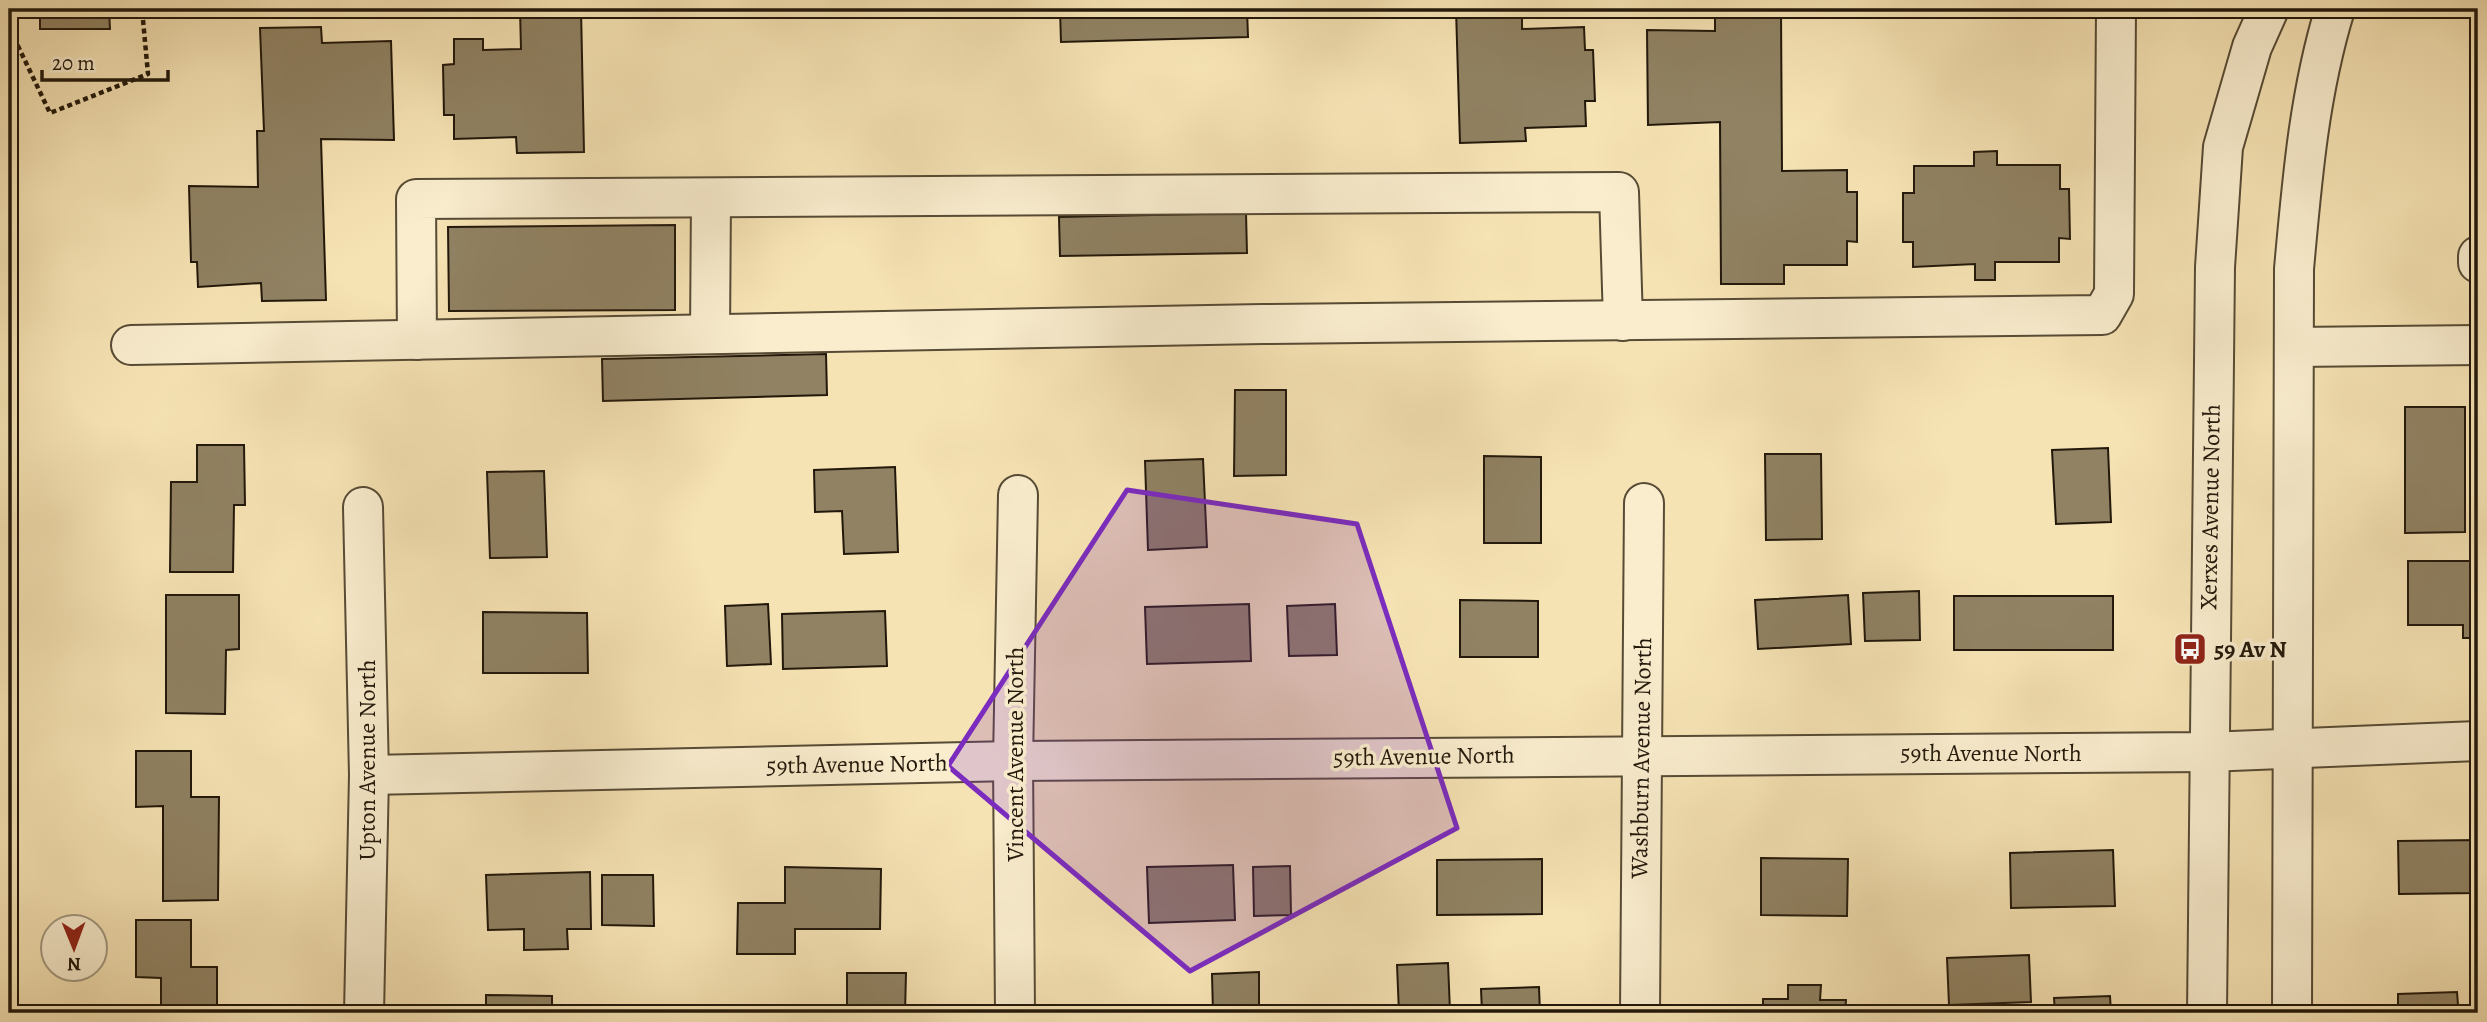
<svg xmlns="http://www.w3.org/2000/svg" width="2487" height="1022" font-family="Alegreya,serif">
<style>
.building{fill:#908263;stroke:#22180b;stroke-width:2}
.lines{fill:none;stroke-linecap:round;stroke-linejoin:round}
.minor-casing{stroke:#574b35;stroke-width:42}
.path{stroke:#22180b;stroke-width:4.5;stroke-dasharray:5 3.5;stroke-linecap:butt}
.minor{stroke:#f9edce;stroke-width:38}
.marked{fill:#7b2cbf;fill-opacity:0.2;stroke:#7b2cbf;stroke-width:5;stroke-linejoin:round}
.labels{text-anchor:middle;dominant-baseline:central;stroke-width:7;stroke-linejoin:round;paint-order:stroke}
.street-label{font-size:24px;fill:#22180b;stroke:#f9edce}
.poi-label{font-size:24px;font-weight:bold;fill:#22180b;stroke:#f9edce;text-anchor:start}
</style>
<rect width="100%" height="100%" fill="#f6e3b4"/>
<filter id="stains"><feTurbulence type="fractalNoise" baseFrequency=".00286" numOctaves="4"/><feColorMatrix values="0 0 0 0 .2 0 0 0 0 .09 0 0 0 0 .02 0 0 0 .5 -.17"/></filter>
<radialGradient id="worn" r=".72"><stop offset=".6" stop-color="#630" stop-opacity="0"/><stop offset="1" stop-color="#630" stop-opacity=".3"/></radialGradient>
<!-- building -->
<g class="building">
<polygon points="9,9 109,9 110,29 40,29 40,14 9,15"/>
<polygon points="520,9 581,9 584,152 517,153 516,137 454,139 454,115 444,115 443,65 454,64 454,39 483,39 483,50 521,49"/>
<polygon points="1060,9 1247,9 1248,37 1061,42"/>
<polygon points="1456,9 1522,9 1522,29 1584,27 1585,50 1593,50 1595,101 1585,101 1586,126 1525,128 1526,141 1460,143"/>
<polygon points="1715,10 1781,11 1782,171 1847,170 1847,192 1857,192 1857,242 1847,241 1847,265 1784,265 1784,284 1721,284 1720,122 1648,125 1647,30 1715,31"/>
<polygon points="321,27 322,43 391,41 394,140 321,139 326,300 262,301 261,283 198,287 197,262 191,262 189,186 258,187 257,131 264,131 260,28"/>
<polygon points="1997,151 1997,165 2060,165 2060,189 2069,189 2070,239 2059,238 2059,262 1995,262 1995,280 1975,280 1975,264 1913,267 1913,242 1903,242 1903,193 1914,193 1914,166 1974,166 1974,152"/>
<polygon points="1246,213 1247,253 1060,256 1059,217"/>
<polygon points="675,225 675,310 449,311 448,227"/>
<polygon points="826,354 827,395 603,401 602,359"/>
<polygon points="1235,390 1286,390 1286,475 1234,476"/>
<polygon points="2405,407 2465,407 2465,532 2405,533"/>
<polygon points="197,445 244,445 245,505 234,505 233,572 170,572 171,482 197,482"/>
<polygon points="2108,448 2111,522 2056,524 2052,450"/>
<polygon points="1765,454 1821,454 1822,539 1766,540"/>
<polygon points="1484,456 1541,457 1541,543 1484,543"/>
<polygon points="1203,459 1207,547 1148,550 1145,461"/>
<polygon points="895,467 898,552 844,554 842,511 815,512 814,470"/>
<polygon points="544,471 547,557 490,558 487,472"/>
<polygon points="2408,561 2478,561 2478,638 2463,638 2463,625 2408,625"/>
<polygon points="1919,591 1920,640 1865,641 1863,593"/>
<polygon points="166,595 239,595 239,649 226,650 225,714 166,713"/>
<polygon points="1848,595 1851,644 1758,649 1755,600"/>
<rect x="1954" y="596" width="159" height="54"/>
<polygon points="1460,600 1538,601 1538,657 1460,657"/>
<polygon points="768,604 771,664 727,666 725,606"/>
<polygon points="1249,604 1251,661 1147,664 1145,607"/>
<polygon points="1335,604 1337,655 1289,656 1287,606"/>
<polygon points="885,611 887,666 783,669 782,614"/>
<polygon points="483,612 587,613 588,673 483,673"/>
<polygon points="136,751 191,751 191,797 219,797 218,900 163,901 163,806 136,807"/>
<polygon points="2478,840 2478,893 2399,894 2398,841"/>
<polygon points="2113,850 2115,906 2011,908 2010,853"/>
<polygon points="1761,858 1848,859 1847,916 1761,915"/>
<polygon points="1542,859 1542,914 1437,915 1437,860"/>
<polygon points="1233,865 1235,920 1149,923 1147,867"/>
<polygon points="1290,866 1291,915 1254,916 1253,867"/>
<polygon points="785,867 881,869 880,929 795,929 795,954 737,954 738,903 785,903"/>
<polygon points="590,872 591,929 567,929 568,949 524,950 524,929 488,930 486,875"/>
<polygon points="602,875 653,875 654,926 602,925"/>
<polygon points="136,920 191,920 191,967 217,967 217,1013 161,1013 161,978 136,977"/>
<polygon points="2029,955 2031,1002 1949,1005 1947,958"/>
<polygon points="1448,963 1450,1011 1399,1013 1397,965"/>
<polygon points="1259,972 1259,1013 1213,1013 1212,974"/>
<polygon points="847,973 906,973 905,1013 847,1013"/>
<polygon points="1788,985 1821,985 1820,1000 1846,1000 1845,1013 1763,1013 1763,999 1788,999"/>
<polygon points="1539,987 1540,1013 1482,1013 1481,989"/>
<polygon points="2457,992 2458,1005 2478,1005 2478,1013 2398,1013 2398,994"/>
<polygon points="486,995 552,996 552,1013 486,1013"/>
<polygon points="2110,996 2111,1013 2055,1013 2054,998"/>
<polygon points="1203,1008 1203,1013 1146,1013 1146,1009"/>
</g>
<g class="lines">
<defs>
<g id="minor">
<polyline points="2478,256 2478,263"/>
<polyline points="710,334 711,198"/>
<polyline points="417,340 416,199 1619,192 1623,321"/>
<polyline points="131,345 1263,324 2102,315 2114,294 2116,9"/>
<polyline points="2295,347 2478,345"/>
<polyline points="363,507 369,775 364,1013"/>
<polyline points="369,775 1013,761 2207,752 2478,741"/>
<polyline points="1015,1013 1013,761 1018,495"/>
<polyline points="1640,1013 1644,503"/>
<polyline points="2207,1013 2215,267 2223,147 2252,47 2269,9"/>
<path d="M2292,1013L2294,269C2302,180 2309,94 2335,9"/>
</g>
</defs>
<!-- minor casing -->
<use href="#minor" class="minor-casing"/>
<!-- path -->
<polyline class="path" points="9,47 18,46 50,113 148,74 142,9"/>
<!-- minor -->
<use href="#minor" class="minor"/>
</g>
<!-- marked area -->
<path class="marked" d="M1127,490L1357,524L1457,828L1190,971L948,766Z"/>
<!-- icons -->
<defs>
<symbol id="bus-square" viewBox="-11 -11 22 22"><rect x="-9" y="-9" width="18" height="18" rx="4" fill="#8f2418" stroke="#f9edce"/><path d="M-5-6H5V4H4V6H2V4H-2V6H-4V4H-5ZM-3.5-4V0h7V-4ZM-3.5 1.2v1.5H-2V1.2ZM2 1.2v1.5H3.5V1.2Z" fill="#fff"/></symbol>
</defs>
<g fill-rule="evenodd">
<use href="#bus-square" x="2171" y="630" width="38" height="38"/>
</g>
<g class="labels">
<!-- street labels -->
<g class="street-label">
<text transform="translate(2210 507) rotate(-89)">Xerxes Avenue North</text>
<text x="1991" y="753">59th Avenue North</text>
<text transform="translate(1015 754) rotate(-90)">Vincent Avenue North</text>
<text transform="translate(1424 756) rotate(-1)">59th Avenue North</text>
<text transform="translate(1641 758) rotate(-89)">Washburn Avenue North</text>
<text transform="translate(367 760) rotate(-90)">Upton Avenue North</text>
<text transform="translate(857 764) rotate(-1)">59th Avenue North</text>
</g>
<!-- poi labels -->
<g class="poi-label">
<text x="2214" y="649">59 Av N</text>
</g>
</g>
<!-- margin -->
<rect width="2487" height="1022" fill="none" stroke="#f6e3b4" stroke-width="35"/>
<rect x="10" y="10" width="2466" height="1001" fill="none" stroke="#22180b" stroke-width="3.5"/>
<rect x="18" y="18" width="2452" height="987" fill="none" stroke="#22180b" stroke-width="2"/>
<!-- north arrow -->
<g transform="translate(74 948) rotate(179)"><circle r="33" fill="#f9edce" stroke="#a39880" stroke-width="2"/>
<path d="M0-5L12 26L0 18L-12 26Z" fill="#8f2418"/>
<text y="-10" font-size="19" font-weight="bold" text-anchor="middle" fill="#22180b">N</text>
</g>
<!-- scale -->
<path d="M42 70v10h126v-10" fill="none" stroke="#22180b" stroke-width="3.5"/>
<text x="52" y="70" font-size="21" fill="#22180b" stroke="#f9edce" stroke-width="5" paint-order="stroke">20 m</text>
<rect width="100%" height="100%" filter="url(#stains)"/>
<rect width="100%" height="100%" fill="url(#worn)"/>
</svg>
